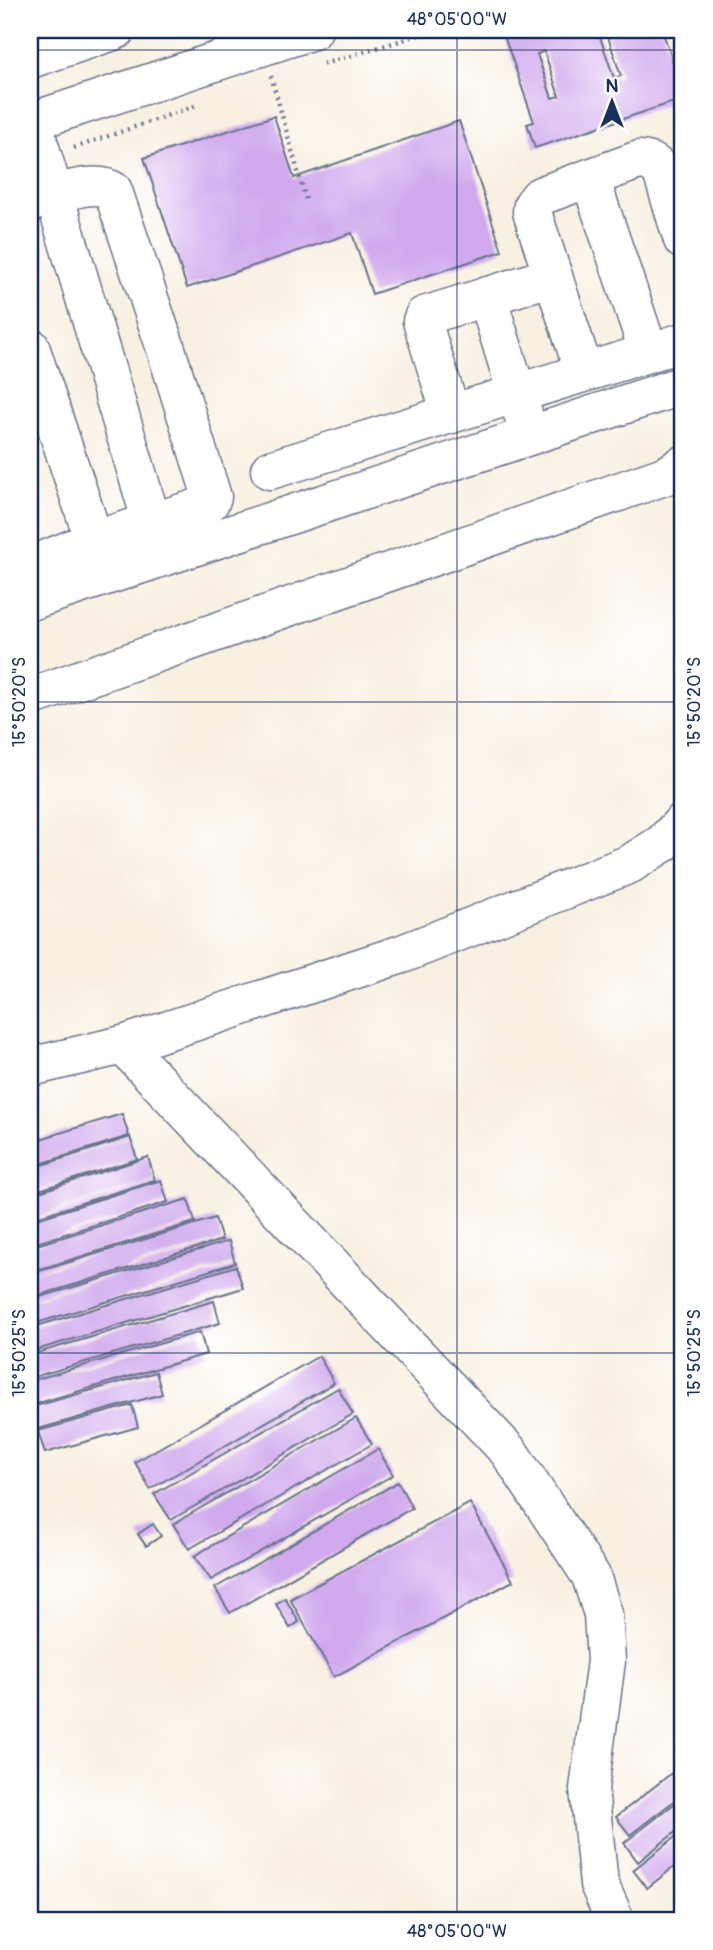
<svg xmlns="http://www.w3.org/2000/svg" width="713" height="1950" font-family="Pangolin,sans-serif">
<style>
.building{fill:#d0a9ee;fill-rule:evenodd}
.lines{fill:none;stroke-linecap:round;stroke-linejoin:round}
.minor-casing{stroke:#68738c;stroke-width:41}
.path{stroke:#68738c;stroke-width:4.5;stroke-dasharray:2 5;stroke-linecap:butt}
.minor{stroke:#fff;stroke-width:38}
.ticks{fill:none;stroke:#1b2f5e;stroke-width:2;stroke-opacity:0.45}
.neatline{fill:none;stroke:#1b2f5e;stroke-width:2.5}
.ticks-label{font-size:18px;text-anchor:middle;fill:#1b2f5e}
</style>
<rect width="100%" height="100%" fill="#fff"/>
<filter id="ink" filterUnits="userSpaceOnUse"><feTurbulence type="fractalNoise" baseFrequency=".0143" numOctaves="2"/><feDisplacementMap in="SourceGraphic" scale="14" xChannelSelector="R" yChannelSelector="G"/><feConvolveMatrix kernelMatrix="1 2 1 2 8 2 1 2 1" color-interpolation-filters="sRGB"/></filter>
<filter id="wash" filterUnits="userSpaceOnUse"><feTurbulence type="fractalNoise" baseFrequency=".00686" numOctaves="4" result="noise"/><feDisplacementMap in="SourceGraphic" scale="28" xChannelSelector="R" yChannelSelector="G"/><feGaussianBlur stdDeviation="1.57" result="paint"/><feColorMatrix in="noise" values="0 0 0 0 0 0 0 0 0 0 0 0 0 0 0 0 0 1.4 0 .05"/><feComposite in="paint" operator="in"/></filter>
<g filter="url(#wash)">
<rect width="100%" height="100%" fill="#f8f0e1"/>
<g id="blocks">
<!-- building -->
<g class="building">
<path d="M502,30H662L683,91V99L535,148L527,124L534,122ZM606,31L621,76L614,78L599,34ZM544,51L559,96L552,98L537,54Z"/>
<polygon points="274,116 294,178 459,121 502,251 372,294 352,233 187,288 144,158"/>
<polygon points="122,1114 129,1136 30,1167 30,1142"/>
<polygon points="130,1137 137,1159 30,1193 30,1169"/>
<polygon points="148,1157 155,1180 30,1219 30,1195"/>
<polygon points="161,1180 168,1202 30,1245 30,1221"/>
<polygon points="188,1199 195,1222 30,1272 30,1247"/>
<polygon points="215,1218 222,1240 30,1298 30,1274"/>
<polygon points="229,1241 235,1263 30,1325 30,1300"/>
<polygon points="236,1266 243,1288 30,1352 30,1328"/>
<polygon points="214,1301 220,1323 30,1378 30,1355"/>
<polygon points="200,1332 206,1354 32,1405 30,1397 30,1381"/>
<polygon points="319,1356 334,1383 150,1489 135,1462"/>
<polygon points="156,1372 162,1394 38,1429 32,1407"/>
<polygon points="338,1388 353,1414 171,1520 154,1494"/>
<polygon points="132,1405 138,1427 45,1453 38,1431"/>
<polygon points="356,1418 372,1444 189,1549 173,1524"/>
<polygon points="378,1449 393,1475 211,1580 194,1556"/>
<polygon points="398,1482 412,1508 230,1613 215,1588"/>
<polygon points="470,1503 513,1581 334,1677 290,1599"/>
<polygon points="153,1524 161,1536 146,1546 138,1534"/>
<polygon points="285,1598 299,1622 290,1628 276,1604"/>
<polygon points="683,1764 683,1794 630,1835 616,1817"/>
<polygon points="683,1797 683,1826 638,1862 624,1843"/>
<polygon points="683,1831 683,1860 647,1888 633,1870"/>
</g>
</g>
</g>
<g filter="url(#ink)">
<use href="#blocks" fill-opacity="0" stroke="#68738c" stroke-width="2"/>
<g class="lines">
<defs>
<g id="minor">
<polyline points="30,59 116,30"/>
<polyline points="32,121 152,523"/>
<polyline points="30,122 313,30"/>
<polyline points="590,178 649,353"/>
<path d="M30,203C50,196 94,178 113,191L165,346L212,497L210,502L205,506L94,540L30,566"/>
<polyline points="487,296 524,417"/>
<polyline points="30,347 94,540"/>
<path d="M584,372L532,212L533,205L540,196L639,160C652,161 657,164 663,175L683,240"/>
<polyline points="451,414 422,321 424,316 553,276"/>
<polyline points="270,470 683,342"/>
<polyline points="30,601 683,385"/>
<polyline points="30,697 667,475 683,465"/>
<polyline points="123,1045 509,1452 591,1576 603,1614 606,1661 589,1789 599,1884 615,1920"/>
<polyline points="30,1067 123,1045 402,954 630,864 663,843 683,822"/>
</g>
</defs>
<!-- minor casing -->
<use href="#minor" class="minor-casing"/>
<!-- path -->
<g class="path">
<polyline points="323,64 436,30"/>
<polyline points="271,76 306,200"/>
<polyline points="74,148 195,106"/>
</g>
<!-- minor -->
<use href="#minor" class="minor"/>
</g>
</g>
<!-- ticks -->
<path class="ticks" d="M457,30V1920M30,50H683M30,702H683M30,1353H683"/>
<!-- margin -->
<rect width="713" height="1950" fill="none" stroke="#fff" stroke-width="77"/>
<!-- north arrow -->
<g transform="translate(612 102)" stroke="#ffffff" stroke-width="5" paint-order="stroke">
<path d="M0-5L12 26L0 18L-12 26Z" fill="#1b2f5e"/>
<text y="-10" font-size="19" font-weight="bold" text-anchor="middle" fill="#1b2f5e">N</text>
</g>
<rect x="38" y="38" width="636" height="1874" class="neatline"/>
<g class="ticks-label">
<text x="457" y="25">48°05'00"W</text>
<text transform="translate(19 702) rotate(-90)" y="6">15°50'20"S</text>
<text transform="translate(694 702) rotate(-90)" y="6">15°50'20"S</text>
<text transform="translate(19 1353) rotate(-90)" y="6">15°50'25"S</text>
<text transform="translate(694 1353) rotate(-90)" y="6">15°50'25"S</text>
<text x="457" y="1937">48°05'00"W</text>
</g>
</svg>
